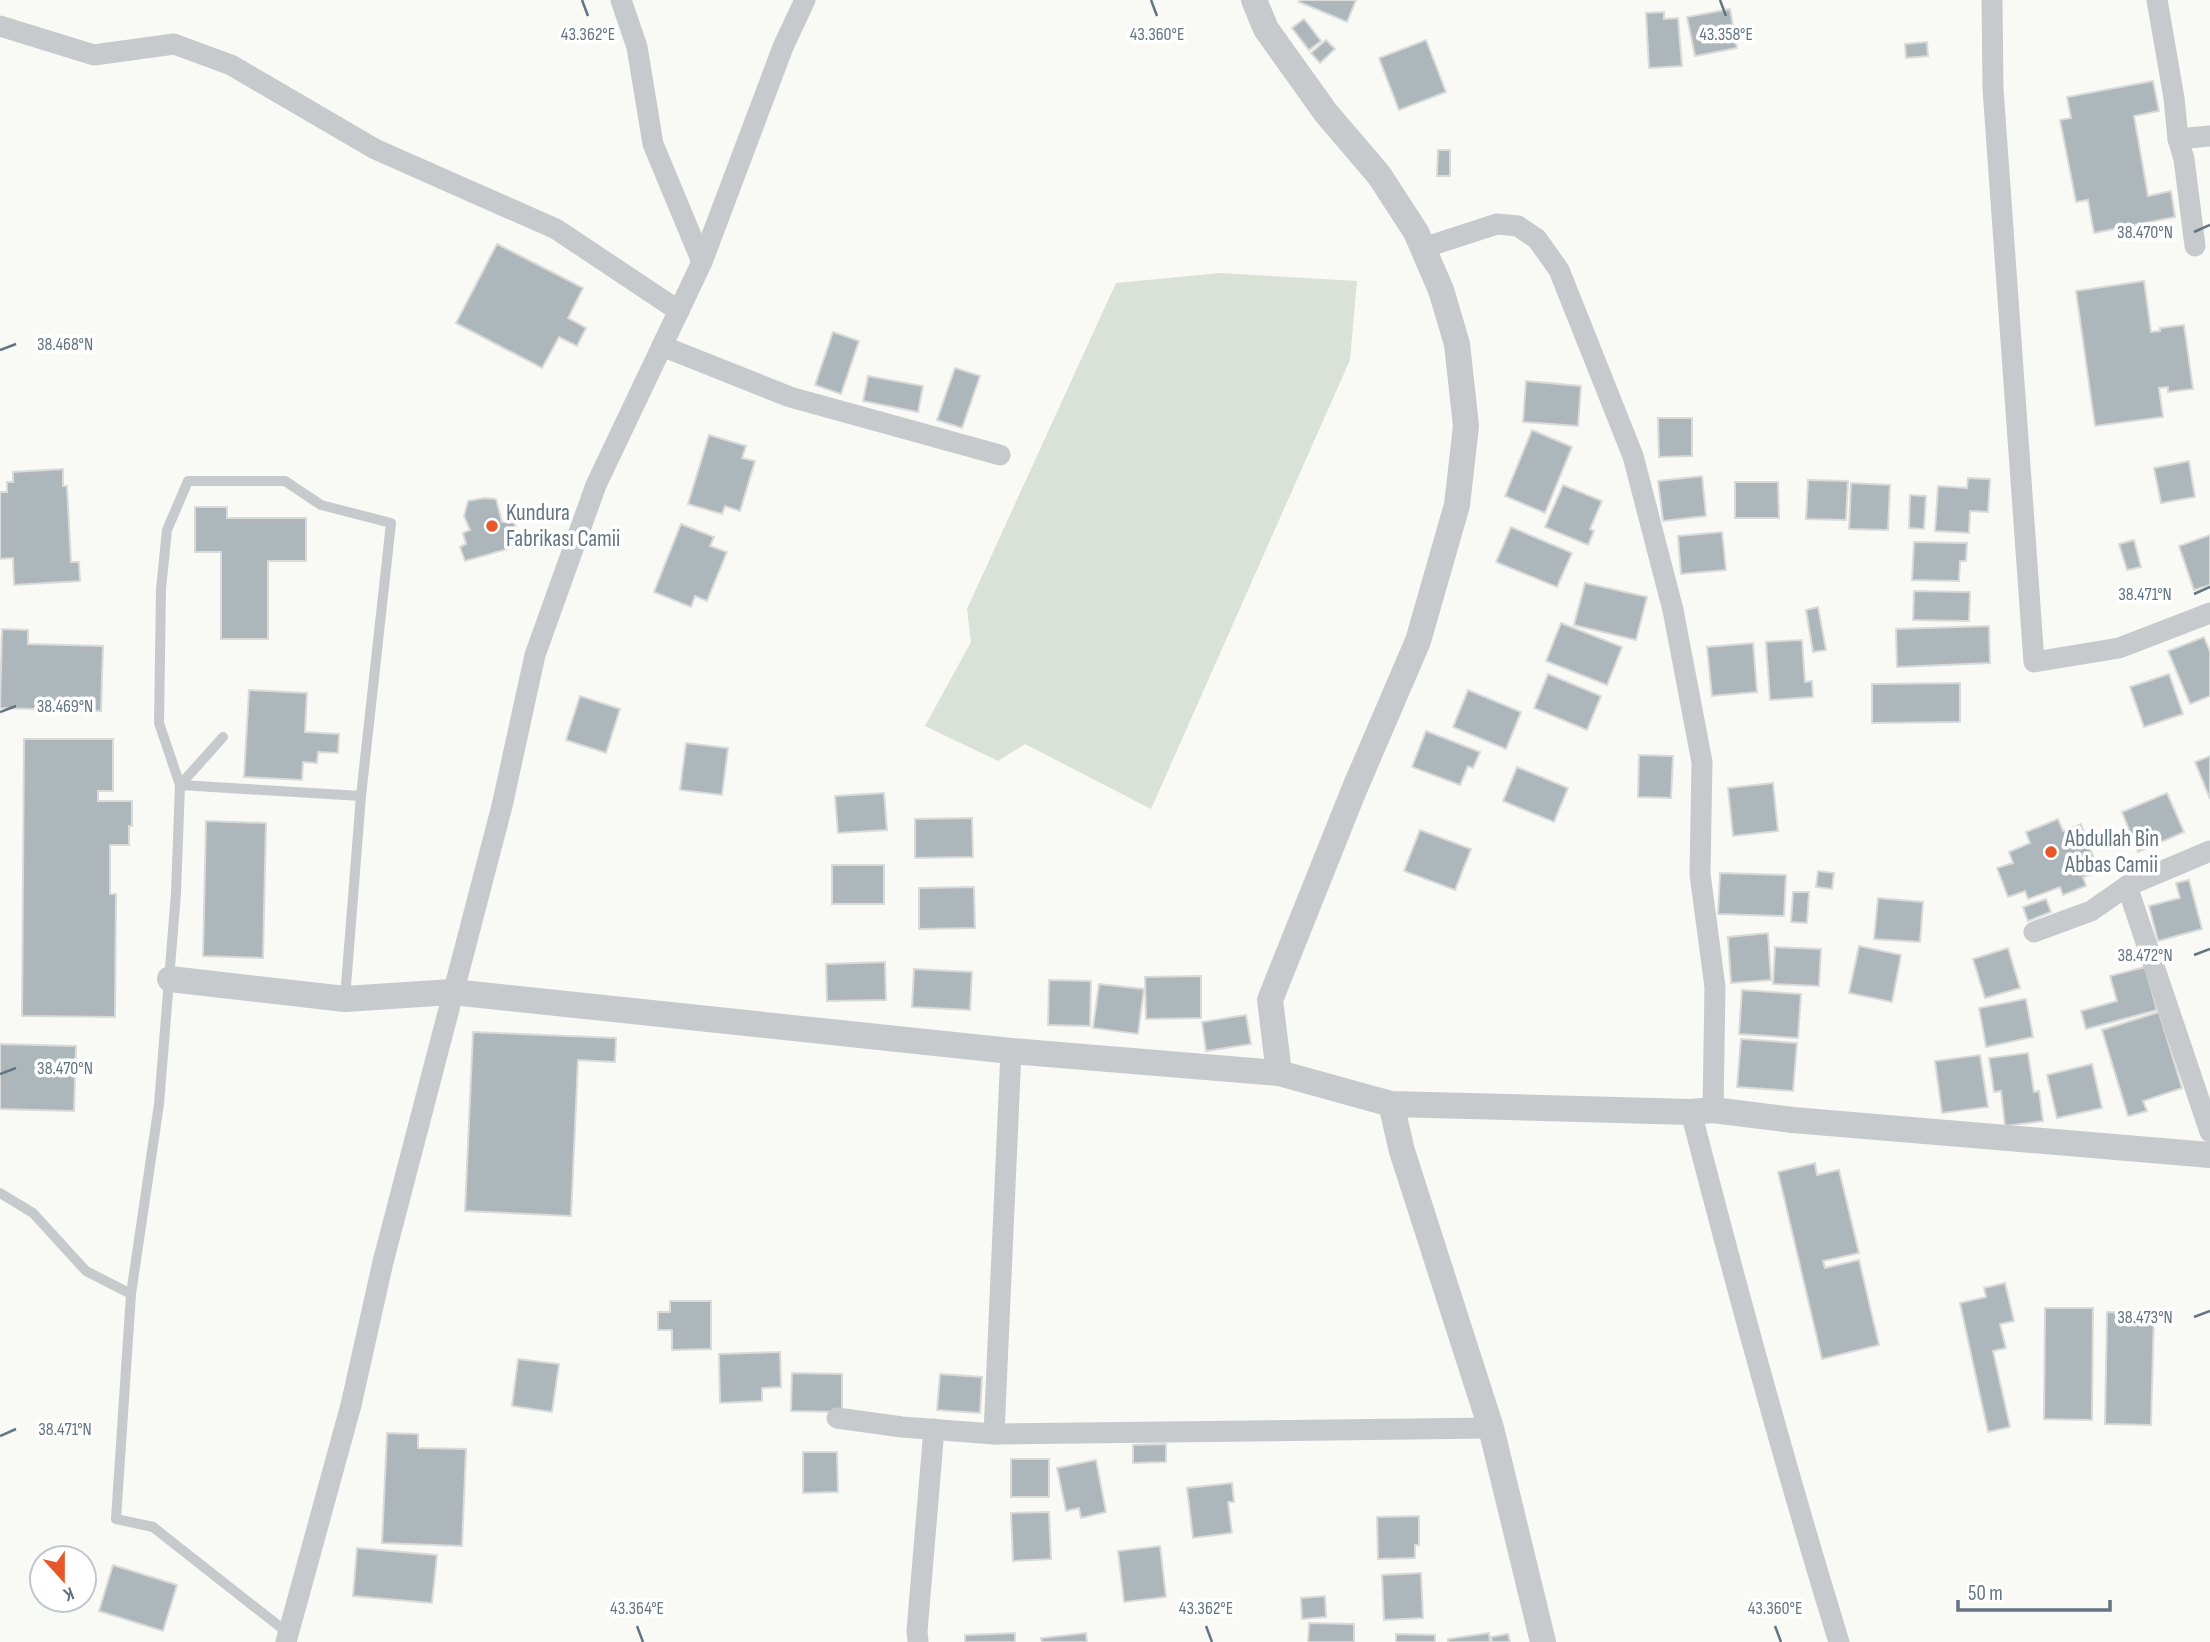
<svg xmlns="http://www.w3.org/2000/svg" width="2210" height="1642" font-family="'Sofia Sans Condensed',sans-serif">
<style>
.green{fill:#dae1d7}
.building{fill:#adb6bb;stroke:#dadbd8;stroke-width:2}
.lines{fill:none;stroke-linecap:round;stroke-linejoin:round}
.service{stroke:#c6cacd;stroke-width:10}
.minor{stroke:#c6cacd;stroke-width:21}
.tertiary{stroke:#c6cacd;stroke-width:26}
.ticks{fill:none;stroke:#637482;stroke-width:2.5}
.poi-dot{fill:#e65829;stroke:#fff;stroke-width:2.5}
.labels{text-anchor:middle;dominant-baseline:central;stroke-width:7;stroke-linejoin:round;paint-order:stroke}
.poi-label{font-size:23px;fill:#637482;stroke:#fff;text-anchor:start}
.ticks-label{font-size:18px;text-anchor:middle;fill:#637482;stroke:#fff;stroke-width:7;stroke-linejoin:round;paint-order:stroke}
</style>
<rect width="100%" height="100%" fill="#f9f9f6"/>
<!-- green -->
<polygon class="green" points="1221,273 1357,281 1350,360 1151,809 1025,744 998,761 925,726 971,642 967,609 1116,283"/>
<!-- building -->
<g class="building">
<polygon points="1300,0 1356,0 1347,22 1299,2"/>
<polygon points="1730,9 1737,48 1695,56 1687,17"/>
<polygon points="1664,12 1664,19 1678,18 1682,66 1649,68 1646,13"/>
<polygon points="1304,19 1321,41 1309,50 1292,28"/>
<polygon points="1326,40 1335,49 1320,63 1311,53"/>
<polygon points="1426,40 1446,92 1399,110 1379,58"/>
<polygon points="1927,42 1928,56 1906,58 1905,44"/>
<polygon points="2153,81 2159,111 2134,116 2148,196 2171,191 2175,217 2094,233 2088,200 2076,202 2060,120 2071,118 2067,97"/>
<polygon points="1438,150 1450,150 1450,176 1437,176"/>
<polygon points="497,244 583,288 568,318 586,328 577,346 559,337 542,368 456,323"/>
<polygon points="2144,281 2151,332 2160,331 2160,328 2184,325 2193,389 2168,392 2168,387 2159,388 2163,417 2095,426 2076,291"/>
<polygon points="833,332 859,341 841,394 815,385"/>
<polygon points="955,368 980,376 962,428 937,420"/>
<polygon points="868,376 923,386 918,412 863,401"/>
<polygon points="1526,381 1581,386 1578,426 1523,422"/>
<polygon points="1658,418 1692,418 1692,456 1659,457"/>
<polygon points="1532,430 1572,447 1545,513 1505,496"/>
<polygon points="709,435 746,446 742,458 755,461 740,511 725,506 722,514 688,504"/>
<polygon points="2189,461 2195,497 2161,503 2154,468"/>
<polygon points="63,469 63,486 67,486 71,562 79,562 80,581 14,585 13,558 0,559 0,492 7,492 7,482 13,482 13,472"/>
<polygon points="1702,476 1706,516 1663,521 1658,481"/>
<polygon points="1968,478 1990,479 1988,512 1970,511 1969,533 1935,531 1938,486 1967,488"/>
<polygon points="1808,480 1848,481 1846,520 1806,519"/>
<polygon points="1735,482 1778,482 1779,518 1735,518"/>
<polygon points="1851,483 1890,485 1888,530 1849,529"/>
<polygon points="1563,485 1602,501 1590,529 1594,531 1588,545 1545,527"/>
<polygon points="1910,495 1926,496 1924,529 1909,528"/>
<polygon points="484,498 496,499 502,522 514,522 519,538 518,546 465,561 460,547 466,544 463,533 470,530 464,516 468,501"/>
<polygon points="195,507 227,507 227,518 306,518 306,561 268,561 268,639 221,639 221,552 195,552"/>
<polygon points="681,524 714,537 710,546 727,552 707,601 695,596 691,607 654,592"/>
<polygon points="1511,527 1572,553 1557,587 1496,562"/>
<polygon points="1722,532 1726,570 1681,574 1678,536"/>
<polygon points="2210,535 2210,585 2194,590 2179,546"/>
<polygon points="2134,540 2141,567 2127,570 2119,544"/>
<polygon points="1914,542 1967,543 1966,561 1960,561 1959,581 1912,580"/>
<polygon points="1585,583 1647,597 1636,640 1574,625"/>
<polygon points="1914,591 1970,592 1969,621 1913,620"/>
<polygon points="1818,607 1826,650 1813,652 1806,610"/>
<polygon points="1561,623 1622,647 1607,685 1546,661"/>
<polygon points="1989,626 1990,663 1897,667 1896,629"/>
<polygon points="2,629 28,630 28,644 103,646 101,711 0,708"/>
<polygon points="2204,637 2210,652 2210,696 2190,704 2168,651"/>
<polygon points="1802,640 1805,682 1812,681 1813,697 1770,700 1766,642"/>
<polygon points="1753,643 1757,692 1712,696 1707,647"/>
<polygon points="1548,674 1601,696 1587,730 1534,708"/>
<polygon points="2169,674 2183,714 2144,727 2130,687"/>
<polygon points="1960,683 1960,722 1872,723 1872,684"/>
<polygon points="249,690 307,693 305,732 339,734 338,753 318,752 317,763 303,762 302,780 244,777"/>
<polygon points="1468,690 1521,712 1506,749 1453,727"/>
<polygon points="580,696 620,709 606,753 566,740"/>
<polygon points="1426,731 1480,752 1473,768 1468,766 1460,785 1412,767"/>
<polygon points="24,739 113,739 113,791 98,791 98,801 132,801 132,826 129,826 129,845 110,845 110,894 116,894 115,1017 22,1016"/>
<polygon points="686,743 728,748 722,795 680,790"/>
<polygon points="1639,755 1673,756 1671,798 1638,797"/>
<polygon points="2210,756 2210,799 2195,762"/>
<polygon points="1517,767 1568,788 1554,822 1503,801"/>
<polygon points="1773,783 1778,831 1733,836 1728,788"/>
<polygon points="884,793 887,830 838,833 835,796"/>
<polygon points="2167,793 2184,832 2138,852 2122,812"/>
<polygon points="972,818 973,857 915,858 915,819"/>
<polygon points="2058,819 2063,831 2081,824 2099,872 2083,877 2086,886 2063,895 2060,887 2028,899 2025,891 2008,897 1997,868 2013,863 2009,852 2030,843 2026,832"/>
<polygon points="206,821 266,823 263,958 203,956"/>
<polygon points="1420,830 1471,849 1455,890 1404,871"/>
<rect x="832" y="865" width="52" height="39"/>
<polygon points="1818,871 1834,873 1832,889 1816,887"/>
<polygon points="1720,873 1786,875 1784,916 1718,914"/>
<polygon points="2189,880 2202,929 2158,941 2149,906 2180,898 2176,883"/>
<polygon points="974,887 975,928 919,929 919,888"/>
<polygon points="1793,892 1809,892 1807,923 1791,922"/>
<polygon points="1878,898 1923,902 1920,942 1874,939"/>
<polygon points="2046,899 2051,912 2028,921 2023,907"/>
<polygon points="1768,933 1771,980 1731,983 1728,937"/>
<polygon points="1859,946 1901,955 1892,1002 1849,993"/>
<polygon points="1775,947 1821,949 1819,986 1773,984"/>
<polygon points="2008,948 2020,988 1985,998 1973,959"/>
<polygon points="885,962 886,1000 827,1001 826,964"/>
<polygon points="2145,967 2157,1010 2086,1029 2081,1011 2117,1001 2110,976"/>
<polygon points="914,969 972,972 970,1010 912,1007"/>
<polygon points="1201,976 1201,1018 1146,1019 1145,977"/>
<polygon points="1049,980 1091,981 1090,1026 1048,1025"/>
<polygon points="1099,984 1144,989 1138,1034 1093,1028"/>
<polygon points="1742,990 1801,994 1798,1038 1739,1034"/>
<polygon points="2026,999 2033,1037 1986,1047 1979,1008"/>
<polygon points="2159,1012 2182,1088 2143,1101 2147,1111 2128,1116 2102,1030"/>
<polygon points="1246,1015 1251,1044 1206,1051 1202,1022"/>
<polygon points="473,1032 616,1038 615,1062 578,1060 571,1216 465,1211"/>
<polygon points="1741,1039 1797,1043 1793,1091 1737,1087"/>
<polygon points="0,1044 76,1046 74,1111 0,1109"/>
<polygon points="2028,1053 2034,1092 2039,1091 2043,1121 2005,1126 2001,1091 1994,1092 1989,1058"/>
<polygon points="1980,1055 1988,1107 1942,1113 1935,1061"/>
<polygon points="2092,1064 2102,1108 2057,1118 2047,1075"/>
<polygon points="1815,1163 1817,1175 1839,1170 1859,1253 1823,1261 1825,1268 1859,1260 1879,1345 1822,1359 1778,1172"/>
<polygon points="2005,1283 2014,1321 2000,1324 2006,1348 1993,1351 2010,1427 1988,1432 1960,1303 1986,1297 1984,1288"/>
<polygon points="670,1301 711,1301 711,1349 672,1350 672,1330 658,1330 658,1312 670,1312"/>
<polygon points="2045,1308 2093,1308 2092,1420 2044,1419"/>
<polygon points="2107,1312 2154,1313 2151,1425 2105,1424"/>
<polygon points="780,1352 781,1387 762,1388 762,1401 720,1403 719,1354"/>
<polygon points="518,1359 559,1364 552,1412 512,1406"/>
<polygon points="792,1373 842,1374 842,1412 791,1411"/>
<polygon points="940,1374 982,1377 980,1413 937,1410"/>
<polygon points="387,1433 418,1434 418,1448 466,1449 462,1546 382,1543"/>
<polygon points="1166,1444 1166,1462 1133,1463 1133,1445"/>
<polygon points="803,1452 837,1452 838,1492 803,1493"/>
<rect x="1011" y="1459" width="38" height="38"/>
<polygon points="1096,1460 1106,1512 1081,1518 1079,1508 1066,1511 1057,1468"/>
<polygon points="1232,1483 1234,1502 1228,1502 1232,1533 1193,1538 1187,1488"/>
<polygon points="1049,1512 1051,1559 1013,1561 1011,1513"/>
<polygon points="1419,1516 1419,1545 1415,1545 1415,1558 1378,1559 1377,1517"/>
<polygon points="1160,1546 1166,1597 1124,1602 1118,1551"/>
<polygon points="357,1548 437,1555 432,1603 353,1596"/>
<polygon points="113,1565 177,1585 163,1631 99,1611"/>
<polygon points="1421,1573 1423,1618 1384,1620 1382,1575"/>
<polygon points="1325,1596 1326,1617 1302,1619 1301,1598"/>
<polygon points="1309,1623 1354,1624 1354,1642 1308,1642"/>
<polygon points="1015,1633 1015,1642 965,1642 965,1635"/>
<polygon points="1086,1633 1087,1642 1042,1642 1041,1638"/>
<polygon points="1489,1633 1490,1642 1448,1642 1448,1639"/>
<polygon points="1396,1634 1435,1635 1435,1642 1396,1642"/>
<polygon points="1508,1634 1510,1642 1492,1642 1491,1637"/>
</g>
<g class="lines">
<!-- service -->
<g class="service">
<polyline points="223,737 180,785 176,893 159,1104 131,1294 116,1519 153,1527 289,1634"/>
<polyline points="345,998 361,796 391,523 321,505 285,481 188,481 167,530 161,589 159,723 180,785 361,796"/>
<polyline points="0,1193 33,1213 86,1271 131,1294"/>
</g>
<!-- minor -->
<g class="minor">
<polyline points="621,0 637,47 653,144 702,262"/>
<polyline points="1992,0 1993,89 2034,662 2119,648 2210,613"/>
<polyline points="2157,0 2174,98 2178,139 2184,159 2195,246"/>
<polyline points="0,26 94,55 174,44 231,65 375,149 556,229 679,311"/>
<polyline points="2178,139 2210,136"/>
<polyline points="1423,248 1497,224 1518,226 1537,239 1559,270 1633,456 1673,610 1702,762 1700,874 1715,987 1713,1110"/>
<polyline points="662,346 790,397 1000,455"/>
<polyline points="2127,886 2210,1132"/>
<polyline points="2034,932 2091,911 2127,886 2210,851"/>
<path d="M1691,1112C1737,1290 1785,1467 1839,1642"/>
<polyline points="837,1418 902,1427 994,1434 1491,1428"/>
<polyline points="994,1434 1011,1051"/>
<polyline points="286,1642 351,1405 383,1262 502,806 535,655 596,485 702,262 783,47 805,0"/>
<polyline points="918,1642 917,1631 934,1429"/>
</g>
<!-- tertiary -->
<g class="tertiary">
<polyline points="1254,0 1266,29 1326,113 1379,175 1416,232 1441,290 1457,344 1466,426 1457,505 1418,641 1354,790 1270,1000 1279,1073"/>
<polyline points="170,979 345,999 452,992 1011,1051 1279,1073 1391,1104 1691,1112 1713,1110 1793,1120 2210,1155"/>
<polyline points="1391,1104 1402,1151 1491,1428 1543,1642"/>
</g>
</g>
<!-- ticks -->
<path class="ticks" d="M582,0L588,16M1151,0L1157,16M1720,0L1726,16M2194,232L2210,225M0,350L16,344M2194,594L2210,587M0,712L16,706M2194,955L2210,949M0,1074L16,1068M2194,1317L2210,1311M0,1436L16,1429M637,1626L643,1642M1206,1626L1212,1642M1775,1626L1781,1642"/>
<!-- markers -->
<g class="poi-dot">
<circle cx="492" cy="526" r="7"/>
<circle cx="2051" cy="852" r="7"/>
</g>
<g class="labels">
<!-- poi labels -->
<g class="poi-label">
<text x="506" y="513">Kundura<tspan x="506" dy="26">Fabrikası Camii</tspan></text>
<text x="2065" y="839">Abdullah Bin<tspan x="2065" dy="26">Abbas Camii</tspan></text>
</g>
</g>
<g class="ticks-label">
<text x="588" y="40">43.362°E</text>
<text x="1157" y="40">43.360°E</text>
<text x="1726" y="40">43.358°E</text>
<text x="2145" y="238">38.470°N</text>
<text x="65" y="350">38.468°N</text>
<text x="2145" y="600">38.471°N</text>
<text x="65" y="712">38.469°N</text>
<text x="2145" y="961">38.472°N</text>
<text x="65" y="1074">38.470°N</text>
<text x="2145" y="1323">38.473°N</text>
<text x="65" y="1435">38.471°N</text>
<text x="637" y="1614">43.364°E</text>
<text x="1206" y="1614">43.362°E</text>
<text x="1775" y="1614">43.360°E</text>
</g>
<!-- north arrow -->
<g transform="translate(63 1579) rotate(159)"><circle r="33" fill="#ffffff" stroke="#c1c7cd" stroke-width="2"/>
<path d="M0-5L12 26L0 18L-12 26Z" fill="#e65829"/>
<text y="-10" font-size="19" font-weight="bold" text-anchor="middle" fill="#637482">K</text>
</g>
<!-- scale -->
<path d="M1958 1600v10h152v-10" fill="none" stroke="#637482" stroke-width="3.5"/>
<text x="1968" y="1600" font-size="21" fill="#637482" stroke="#ffffff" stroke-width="5" paint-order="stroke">50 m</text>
</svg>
